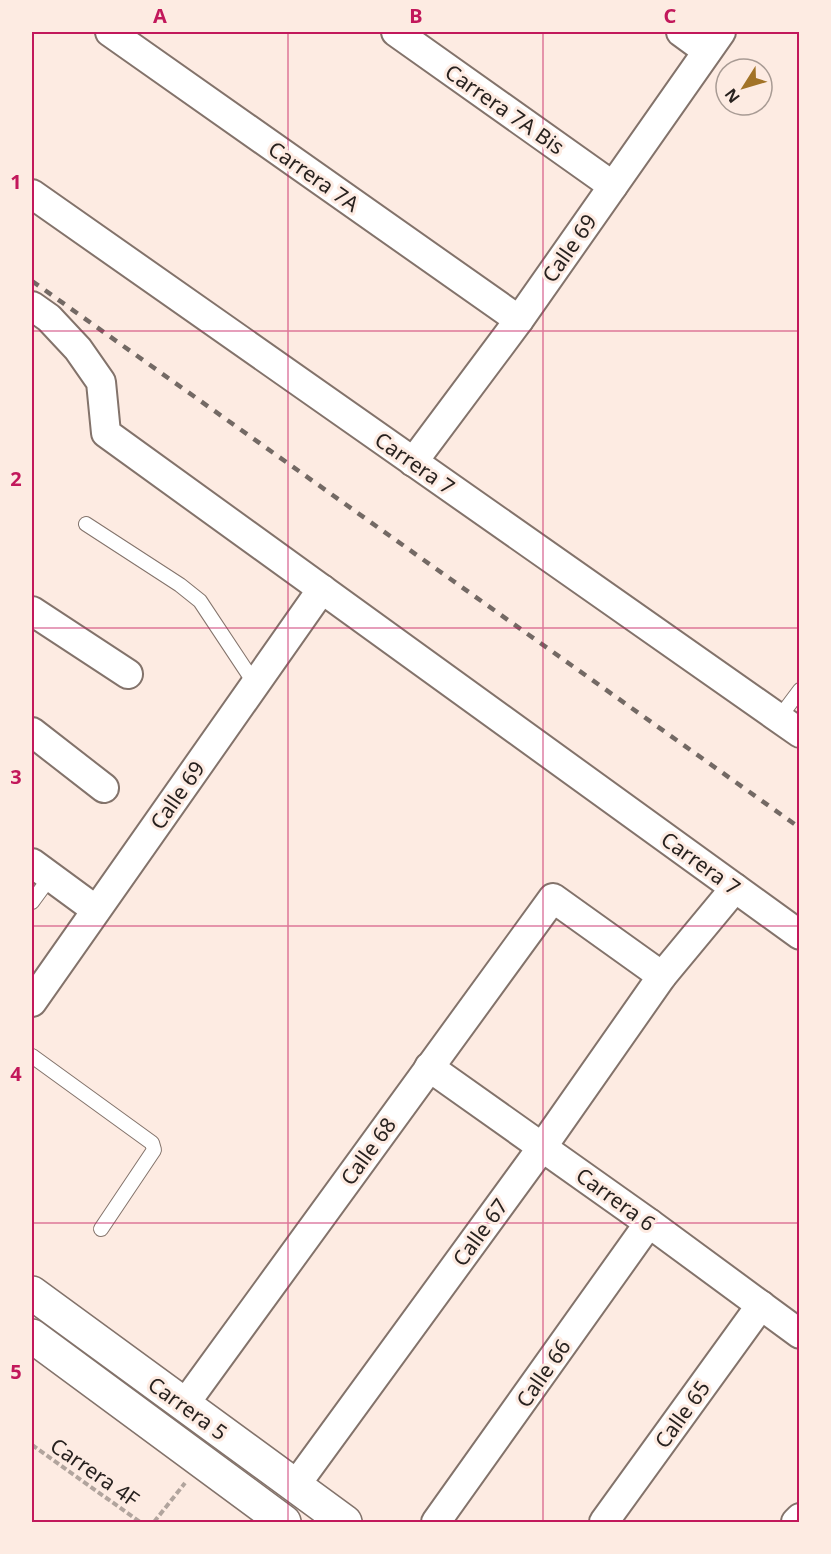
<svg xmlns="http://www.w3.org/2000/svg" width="831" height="1554" font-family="'Noto Sans',sans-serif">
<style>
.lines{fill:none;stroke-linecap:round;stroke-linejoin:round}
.service-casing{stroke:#83736b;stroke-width:16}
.minor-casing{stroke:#83736b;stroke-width:32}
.secondary-casing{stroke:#83736b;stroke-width:36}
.path{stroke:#b1a49d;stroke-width:4;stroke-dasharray:6 3;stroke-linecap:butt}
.service{stroke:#fff;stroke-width:14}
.minor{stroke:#fff;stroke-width:28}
.secondary{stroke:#fff;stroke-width:33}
.rail{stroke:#736964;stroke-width:4.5;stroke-dasharray:8 8;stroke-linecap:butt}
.grid{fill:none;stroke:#c2185b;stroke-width:1.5;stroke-opacity:0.55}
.labels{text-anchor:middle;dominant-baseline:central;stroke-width:6;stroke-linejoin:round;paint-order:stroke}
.street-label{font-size:21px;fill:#28221f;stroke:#fdebe2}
.neatline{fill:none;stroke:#c2185b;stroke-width:2}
.grid-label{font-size:20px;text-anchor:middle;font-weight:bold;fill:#c2185b}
</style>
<rect width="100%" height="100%" fill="#fdebe2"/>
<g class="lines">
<defs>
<g id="service">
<polyline points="86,524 180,585 200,601 255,684"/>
<polyline points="779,718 800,690"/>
<polyline points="32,902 51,876"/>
<polyline points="32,1056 152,1143 154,1150 101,1229"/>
</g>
<g id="minor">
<polyline points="110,32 519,320"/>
<polyline points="396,32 613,186"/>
<polyline points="681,32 707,51"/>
<polyline points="32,194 800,733"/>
<polyline points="32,306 49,318 78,349 101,382 106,433 800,935"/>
<polyline points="413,462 519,320 721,32"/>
<polyline points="32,611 128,674"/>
<polyline points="32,732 104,788"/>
<polyline points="32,863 96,910"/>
<polyline points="32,1002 322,589"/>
<polyline points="429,1067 649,1223 800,1334"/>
<polyline points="184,1405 553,898 662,976"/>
<polyline points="295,1486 543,1146 662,976 735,888"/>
<polyline points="436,1522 649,1223"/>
<polyline points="604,1522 761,1305"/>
<polyline points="796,1522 800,1518"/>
</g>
<g id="secondary">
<polyline points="32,1293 345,1522"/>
<polyline points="32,1336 284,1522"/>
</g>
</defs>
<!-- service casing -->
<use href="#service" class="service-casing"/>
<!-- minor casing -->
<use href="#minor" class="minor-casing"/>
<!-- secondary casing -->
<use href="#secondary" class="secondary-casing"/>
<!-- path -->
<g class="path">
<polyline points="32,1445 140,1522"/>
<polyline points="154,1522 185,1483"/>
</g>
<!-- service -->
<use href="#service" class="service"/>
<!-- minor -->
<use href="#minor" class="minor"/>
<!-- secondary -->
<use href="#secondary" class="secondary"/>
<!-- rail -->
<polyline class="rail" points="32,281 800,828"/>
</g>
<!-- grid -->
<path class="grid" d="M288,32V1522M543,32V1522M32,331H800M32,628H800M32,926H800M32,1223H800"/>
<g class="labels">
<!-- street labels -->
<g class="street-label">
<text transform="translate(505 109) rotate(35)">Carrera 7A Bis</text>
<text transform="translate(314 176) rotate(35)">Carrera 7A</text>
<text transform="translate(569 248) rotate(-55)">Calle 69</text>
<text transform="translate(415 463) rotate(35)">Carrera 7</text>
<text transform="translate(177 795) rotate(-55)">Calle 69</text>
<text transform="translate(701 863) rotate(36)">Carrera 7</text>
<text transform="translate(368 1151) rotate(-54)">Calle 68</text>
<text transform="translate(616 1199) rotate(36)">Carrera 6</text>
<text transform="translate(480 1232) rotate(-54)">Calle 67</text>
<text transform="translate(543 1373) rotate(-55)">Calle 66</text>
<text transform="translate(188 1408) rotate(36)">Carrera 5</text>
<text transform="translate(682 1414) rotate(-54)">Calle 65</text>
<text transform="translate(95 1472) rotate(35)">Carrera 4F</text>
</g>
</g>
<!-- border -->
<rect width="831" height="1554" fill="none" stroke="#fdebe2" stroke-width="66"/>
<!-- north arrow -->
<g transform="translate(744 87) rotate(233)"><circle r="28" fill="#fdebe2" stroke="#a89b94" stroke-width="1.5"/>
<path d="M0-4.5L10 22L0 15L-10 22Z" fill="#a27327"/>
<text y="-9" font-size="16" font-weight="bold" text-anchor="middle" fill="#28221f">N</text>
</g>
<rect x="33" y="33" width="765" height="1488" class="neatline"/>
<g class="grid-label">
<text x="160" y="23">A</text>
<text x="416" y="23">B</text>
<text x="670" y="23">C</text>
<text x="16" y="189">1</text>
<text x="16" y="486">2</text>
<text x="16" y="784">3</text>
<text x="16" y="1081">4</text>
<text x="16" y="1379">5</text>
</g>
</svg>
